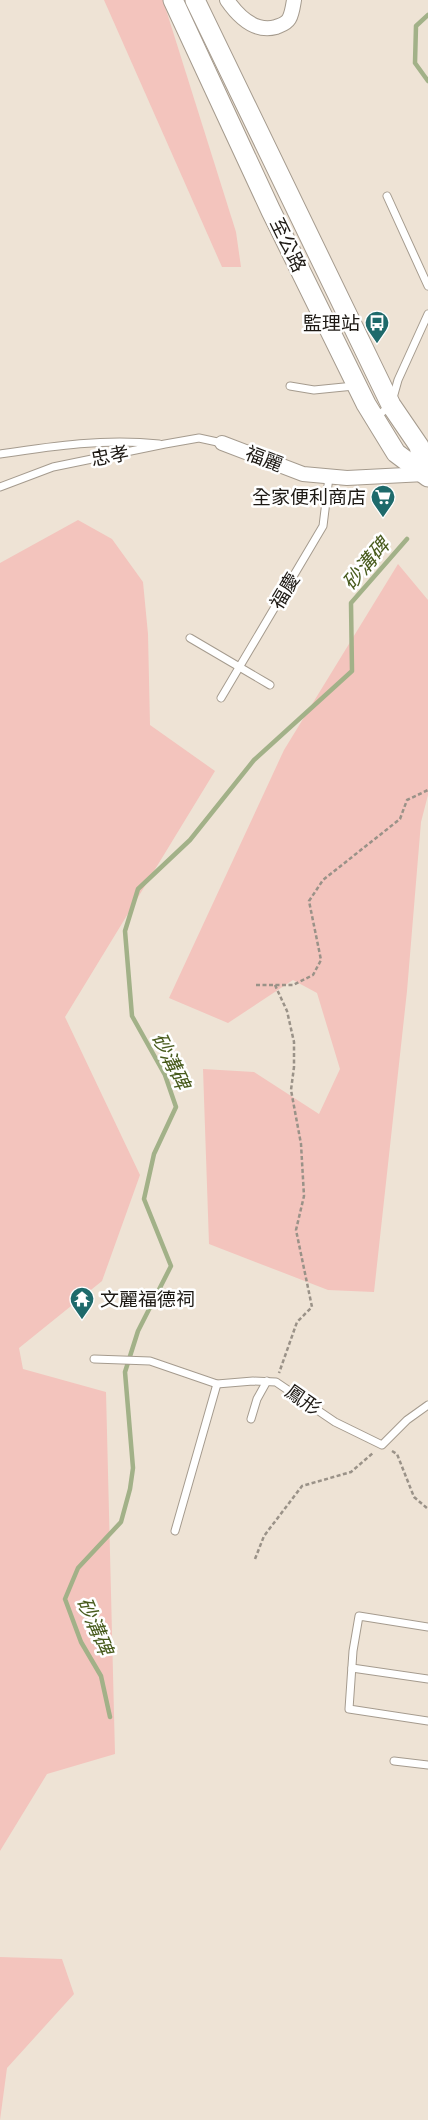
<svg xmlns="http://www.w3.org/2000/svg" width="428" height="2120" font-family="'Space Grotesk','Noto Sans TC',sans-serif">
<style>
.green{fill:#f3c4bd}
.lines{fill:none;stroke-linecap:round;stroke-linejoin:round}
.stream{stroke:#a2b188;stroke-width:4.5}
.lane-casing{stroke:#a59b8e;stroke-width:9}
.street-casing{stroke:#a59b8e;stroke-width:16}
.secondary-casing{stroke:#a59b8e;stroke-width:21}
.path{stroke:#9a9288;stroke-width:2.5;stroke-dasharray:4 2.5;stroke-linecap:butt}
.lane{stroke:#fff;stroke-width:7}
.street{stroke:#fff;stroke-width:14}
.secondary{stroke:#fff;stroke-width:19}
.labels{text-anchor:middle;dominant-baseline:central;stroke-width:5;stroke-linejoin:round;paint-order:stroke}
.street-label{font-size:19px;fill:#1d1914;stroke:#fff}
.poi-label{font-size:19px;fill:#1d1914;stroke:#fff;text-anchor:end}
.water-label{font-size:20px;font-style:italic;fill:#485b1d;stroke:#fff}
</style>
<rect width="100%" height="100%" fill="#eee3d5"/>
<!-- green -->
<g class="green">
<polygon points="104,0 163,0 236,232 241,267 222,267"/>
<polygon points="78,520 112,539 143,582 148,634 150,725 215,771 65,1017 140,1175 102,1281 19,1348 23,1369 106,1392 115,1754 47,1774 0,1851 0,563"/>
<polygon points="398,564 428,600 428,795 421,822 407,991 374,1292 328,1290 209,1244 203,1069 254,1072 319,1114 340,1069 317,993 293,980 228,1023 169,998 284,750"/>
<polygon points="0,1957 62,1959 74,1994 7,2068 0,2120"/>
</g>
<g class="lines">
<!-- stream -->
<g class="stream">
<polyline points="428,15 416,26 415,63 428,81"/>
<polyline points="110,1717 101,1676 81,1642 65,1599 78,1568 121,1522 130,1489 133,1468 125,1372 138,1331 171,1266 144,1199 154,1154 176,1107 165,1075 132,1016 125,931 138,889 190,840 254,760 352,671 351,603 407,539"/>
</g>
<defs>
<g id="lane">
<polyline points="387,196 428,286"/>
<polyline points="290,386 314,390 354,386"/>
<polyline points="375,418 391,405 398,380 428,314"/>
<path d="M0,454C53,446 105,438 159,444"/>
<polyline points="0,487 53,467 165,444 199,438 222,443"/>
<polyline points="190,638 270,685"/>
<polyline points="221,698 323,526 329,477"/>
<polyline points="94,1359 150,1361 217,1384 253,1381 276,1382 335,1422 382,1445 407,1420 428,1405"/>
<polyline points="251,1419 257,1399 267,1381"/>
<polyline points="175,1531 217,1384"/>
<polyline points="428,1627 359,1616 353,1651 349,1709 428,1721"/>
<polyline points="352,1668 428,1679"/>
<polyline points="394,1761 428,1765"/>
</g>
<g id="street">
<path d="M227,0C238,16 254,33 276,27C281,25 286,24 289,19C292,14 293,6 294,0"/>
<polyline points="222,443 303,474 347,478 425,474"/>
</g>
<g id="secondary">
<polyline points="173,0 271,211 366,404 396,453 428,477"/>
<polyline points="195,0 391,405 419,446 425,474"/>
</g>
</defs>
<!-- lane casing -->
<use href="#lane" class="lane-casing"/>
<!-- street casing -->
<use href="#street" class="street-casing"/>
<!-- secondary casing -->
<use href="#secondary" class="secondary-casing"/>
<!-- path -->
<g class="path">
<polyline points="256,985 293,985 313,975 321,960 309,901 323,880 400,819 407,800 428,790"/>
<polyline points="275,985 287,1011 294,1042 294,1067 291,1090 301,1144 304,1196 296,1230 312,1307 297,1322 279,1373"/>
<polyline points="392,1451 397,1454 414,1497 428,1509"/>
<polyline points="255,1559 264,1536 302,1486 351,1472 373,1453"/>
</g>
<!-- lane -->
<use href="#lane" class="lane"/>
<!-- street -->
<use href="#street" class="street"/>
<!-- secondary -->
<use href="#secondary" class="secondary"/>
</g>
<!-- icons -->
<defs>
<symbol id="bus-pin" viewBox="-11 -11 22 30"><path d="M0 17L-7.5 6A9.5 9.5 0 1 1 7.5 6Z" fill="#1e6a6b" stroke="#fff"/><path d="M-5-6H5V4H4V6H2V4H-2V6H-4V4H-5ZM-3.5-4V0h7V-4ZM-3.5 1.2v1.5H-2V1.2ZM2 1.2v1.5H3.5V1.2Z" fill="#fff"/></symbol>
<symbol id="supermarket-pin" viewBox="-11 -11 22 30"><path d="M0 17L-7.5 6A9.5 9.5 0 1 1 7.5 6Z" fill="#1e6a6b" stroke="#fff"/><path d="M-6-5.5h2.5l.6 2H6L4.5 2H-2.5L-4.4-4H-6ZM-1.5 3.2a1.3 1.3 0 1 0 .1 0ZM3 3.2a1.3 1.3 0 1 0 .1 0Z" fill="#fff"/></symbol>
<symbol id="temple-pin" viewBox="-11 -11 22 30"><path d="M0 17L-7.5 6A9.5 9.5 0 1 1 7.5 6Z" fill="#1e6a6b" stroke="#fff"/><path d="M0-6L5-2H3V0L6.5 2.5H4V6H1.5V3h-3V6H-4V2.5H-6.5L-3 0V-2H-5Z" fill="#fff"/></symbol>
</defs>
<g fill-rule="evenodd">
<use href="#bus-pin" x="363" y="309" width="28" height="38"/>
<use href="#supermarket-pin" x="369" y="483" width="28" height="38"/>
<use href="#temple-pin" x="68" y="1285" width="28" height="38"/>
</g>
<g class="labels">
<!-- street labels -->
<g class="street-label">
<text transform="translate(288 245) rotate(64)">至公路</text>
<text transform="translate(110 456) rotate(-11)">忠孝</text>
<text transform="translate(264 459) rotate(21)">福麗</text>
<text transform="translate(285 591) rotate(-59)">福慶</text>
<text transform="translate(303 1400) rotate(35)">鳳形</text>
</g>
<!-- poi labels -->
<g class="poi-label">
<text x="360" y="323">監理站</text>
<text x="366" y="497">全家便利商店</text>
<text x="100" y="1299" text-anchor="start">文麗福德祠</text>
</g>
<!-- water labels -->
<g class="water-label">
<text transform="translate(366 564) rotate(-50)">砂溝碑</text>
<text transform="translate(171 1061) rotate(64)">砂溝碑</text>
<text transform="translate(95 1626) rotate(67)">砂溝碑</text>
</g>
</g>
</svg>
